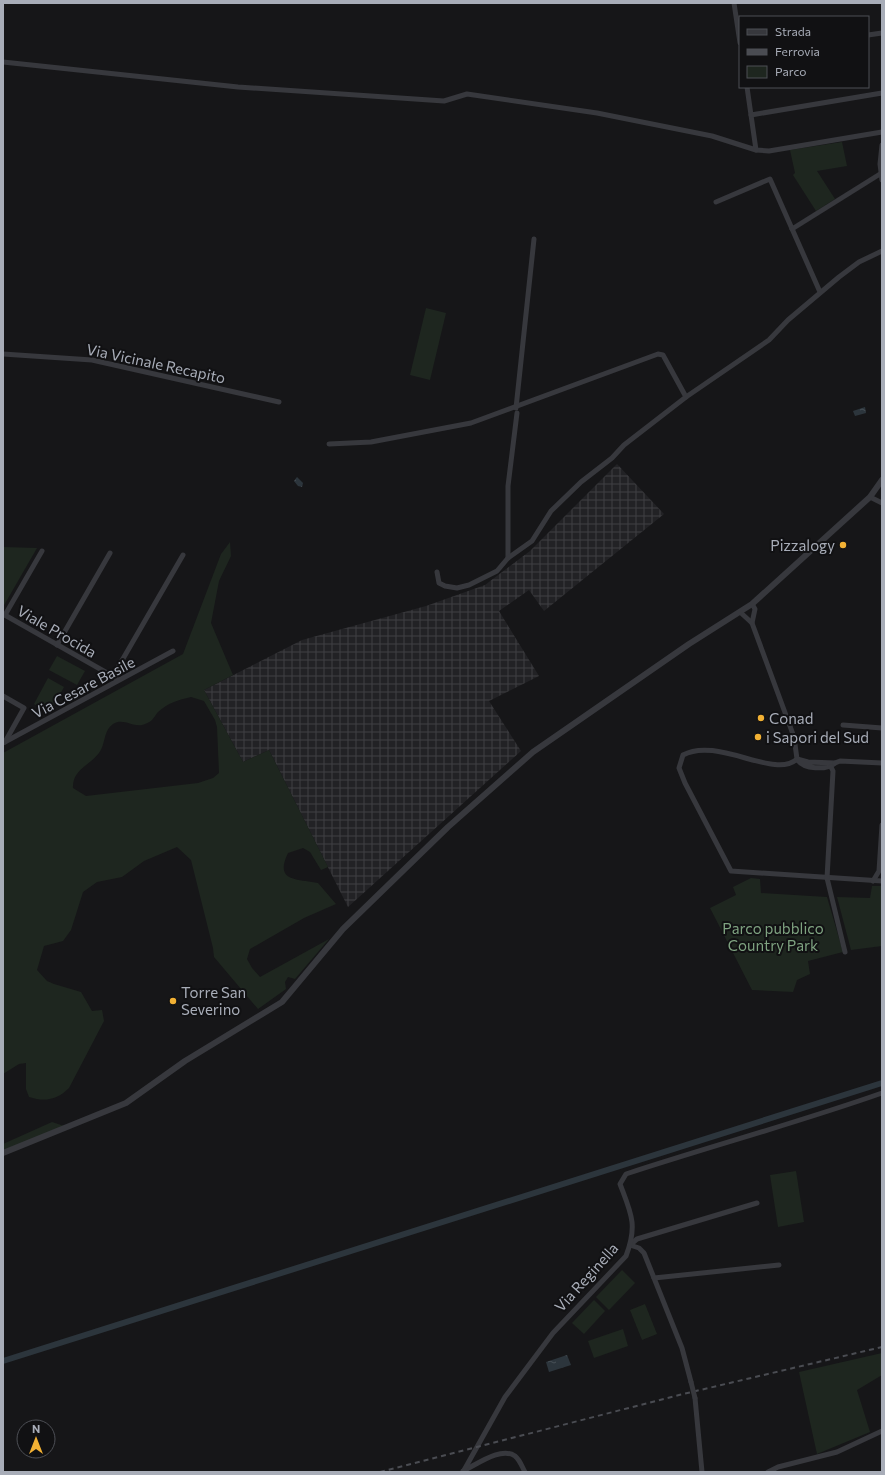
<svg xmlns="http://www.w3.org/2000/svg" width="885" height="1475" font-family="Commissioner,sans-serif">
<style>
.industrial{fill:url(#industrial-grid)}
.green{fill:#1e261f;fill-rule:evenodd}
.water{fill:url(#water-ripples)}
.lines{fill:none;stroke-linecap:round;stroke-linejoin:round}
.canal{stroke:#2c353c;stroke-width:6}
.minor{stroke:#37383d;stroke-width:5}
.tertiary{stroke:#37383d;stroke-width:6}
.rail{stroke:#4a4c52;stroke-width:2;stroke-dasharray:5 4;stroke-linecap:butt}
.minor-bridge{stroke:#37383d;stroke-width:5}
.poi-dot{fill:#f2b134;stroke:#111113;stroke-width:1.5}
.labels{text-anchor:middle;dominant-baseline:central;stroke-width:4;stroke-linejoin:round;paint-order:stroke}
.street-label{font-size:15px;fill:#a8adb8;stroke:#111113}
.poi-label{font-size:15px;fill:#a8adb8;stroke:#111113;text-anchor:start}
.park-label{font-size:15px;fill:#7fa381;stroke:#111113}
</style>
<defs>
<pattern id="industrial-grid" width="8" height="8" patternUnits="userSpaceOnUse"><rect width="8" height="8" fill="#222225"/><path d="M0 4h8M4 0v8" fill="none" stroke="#3f3f43"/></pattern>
<pattern id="water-ripples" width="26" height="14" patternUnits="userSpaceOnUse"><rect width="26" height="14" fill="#2c353c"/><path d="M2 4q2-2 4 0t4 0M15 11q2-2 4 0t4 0" fill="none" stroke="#485056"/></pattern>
</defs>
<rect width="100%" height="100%" fill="#161618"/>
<!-- industrial -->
<polygon class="industrial" points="617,464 664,514 544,611 529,590 499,611 539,676 489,701 521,751 348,907 269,750 243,762 204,690 302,640 426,606 485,585 530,551"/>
<!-- green -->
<g class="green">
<polygon points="842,142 847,166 817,171 835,199 816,211 793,175 795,173 790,150"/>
<polygon points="426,308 446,313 430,380 410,375"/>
<path d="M230,542L231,556L219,581L211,623L233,675L204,690L243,762L269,750L328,867L321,870L310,852L303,848L288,853C274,882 297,879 318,883L336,904L304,918L250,949L247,959L252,968L260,977L329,939L295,979L288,977L285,982L286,989L258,1009L214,957L213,948L191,860L177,847L144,861L122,877L97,882L83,892L71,930L63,941L44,946L37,970L47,981L54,984L81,992L92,1011L102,1010L104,1021L69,1088C57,1100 45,1102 29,1097L26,1089V1063L19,1064L3,1074V753L183,654L221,554ZM191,697L204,701L215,720L217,727L219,773L213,778L198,783L86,796L73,788C72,770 89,766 99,753C106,744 103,731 113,724C124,717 134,729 145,724C152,722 154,717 158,712C168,703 178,700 191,697Z"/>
<polygon points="3,547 37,548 3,607"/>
<polygon points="57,656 85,671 77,685 49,670"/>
<polygon points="48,678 64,687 50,713 34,704"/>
<polygon points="751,878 760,879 761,893 827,897 843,952 808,961 810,974 797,980 793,992 752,990 710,908 736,895 733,887"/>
<polygon points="872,886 882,886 882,946 851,950 837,897 870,898"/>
<polygon points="52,1122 64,1126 3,1151 3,1144"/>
<polygon points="796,1171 804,1222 778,1227 770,1175"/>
<polygon points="622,1270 635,1283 609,1310 596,1297"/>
<polygon points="594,1300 605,1311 584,1334 572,1323"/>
<polygon points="645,1304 657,1334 642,1340 630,1310"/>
<polygon points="623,1329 628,1346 594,1358 588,1341"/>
<polygon points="882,1353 882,1375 857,1390 870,1432 817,1454 799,1372"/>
</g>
<!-- water -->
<g class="water">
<polygon points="865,407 866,413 855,416 853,411"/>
<polygon points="297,477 303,483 302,487 298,486 294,481"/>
<polygon points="567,1355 571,1365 549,1372 546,1362"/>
</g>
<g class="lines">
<!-- canal -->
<polyline class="canal" points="3,1361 882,1083"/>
<!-- minor -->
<g class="minor">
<polyline points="734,3 740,43"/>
<polyline points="868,35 882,33"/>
<polyline points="3,62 238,87 444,101 467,94 597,113 712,136 756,150 769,151 882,132"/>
<polyline points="747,87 756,150"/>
<polyline points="751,115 882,93"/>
<polyline points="882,145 880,164 882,180"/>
<polyline points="716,202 770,179 820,292"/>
<polyline points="792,229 880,174"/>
<polyline points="3,354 92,360 279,402"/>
<polyline points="516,408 534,239"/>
<polyline points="329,444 371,442 471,423 658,354 663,355 686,397"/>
<polyline points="870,497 882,503"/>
<polyline points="508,558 508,486 517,413"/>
<polyline points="437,572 439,583 445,586 457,588 469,585 497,571 508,558 532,541 551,511 581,482 612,458 624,445 686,397 769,340 788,320 839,277 859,262 882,251"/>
<path d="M740,612L752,623L794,737L797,759C775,780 717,736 683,755L679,768L685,783L731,871L882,881"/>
<polyline points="3,614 116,678"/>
<polyline points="5,615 42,551"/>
<polyline points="752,623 755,609 752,604"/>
<polyline points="57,645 110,553"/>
<polyline points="113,676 183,555"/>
<polyline points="3,696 24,708 5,742"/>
<polyline points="843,725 882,728"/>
<polyline points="3,743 173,651"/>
<path d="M797,759L808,762L835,763C827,770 803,770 797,759Z"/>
<polyline points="835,763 840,761 882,763"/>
<polyline points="831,767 833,771 827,878 845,952"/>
<polyline points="873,881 879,871 882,825"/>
<polyline points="630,1245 639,1248 644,1253 682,1348 691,1382"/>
<polyline points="630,1245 637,1239 757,1203"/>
<polyline points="654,1278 779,1265"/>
<polyline points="695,1398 702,1472"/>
<path d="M463,1471C476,1465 501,1446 515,1456C520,1460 522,1467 525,1472"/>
<path d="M463,1472L505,1397L553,1333L626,1256C638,1225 631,1213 620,1184L626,1174C711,1146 797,1123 882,1093"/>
<polyline points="768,1472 778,1467 837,1452 882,1431"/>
</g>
<!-- tertiary -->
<polyline class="tertiary" points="3,1153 126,1103 185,1061 282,1002 343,929 448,827 533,752 689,644 752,604 870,497 882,480"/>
<!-- rail -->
<polyline class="rail" points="380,1472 679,1395 882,1347"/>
<!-- minor-bridge -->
<polyline class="minor-bridge" points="691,1382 695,1398"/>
</g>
<!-- markers -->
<g class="poi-dot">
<circle cx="843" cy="545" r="4"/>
<circle cx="761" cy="718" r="4"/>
<circle cx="758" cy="737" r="4"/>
<circle cx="173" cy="1001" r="4"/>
</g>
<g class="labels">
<!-- street labels -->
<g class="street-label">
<text transform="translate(156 363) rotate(12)">Via Vicinale Recapito</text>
<text transform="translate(57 631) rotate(30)">Viale Procida</text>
<text transform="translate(83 687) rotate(-28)">Via Cesare Basile</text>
<text transform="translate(586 1277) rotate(-48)">Via Reginella</text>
</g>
<!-- poi labels -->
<g class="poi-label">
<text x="835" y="545" text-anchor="end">Pizzalogy</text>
<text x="769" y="718">Conad</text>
<text x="766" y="737">i Sapori del Sud</text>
<text x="181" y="992">Torre San<tspan x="181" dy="17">Severino</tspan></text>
</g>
<!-- park labels -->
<g class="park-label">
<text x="773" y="928">Parco pubblico<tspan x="773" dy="17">Country Park</tspan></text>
</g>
</g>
<!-- border -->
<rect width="885" height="1475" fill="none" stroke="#a8adb8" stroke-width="8"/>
<!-- legend -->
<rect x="739" y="16" width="130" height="72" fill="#111113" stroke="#4d4f55"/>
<rect x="747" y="29" width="20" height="6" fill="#37383d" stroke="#4d4f55"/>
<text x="775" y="36" font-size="12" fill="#a8adb8">Strada</text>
<rect x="747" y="49" width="20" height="6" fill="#4a4c52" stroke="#4d4f55"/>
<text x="775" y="56" font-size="12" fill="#a8adb8">Ferrovia</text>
<rect x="747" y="66" width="20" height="12" fill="#1e261f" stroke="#4d4f55"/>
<text x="775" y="76" font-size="12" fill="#a8adb8">Parco</text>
<!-- north arrow -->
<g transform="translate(36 1439)"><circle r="19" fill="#111113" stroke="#4d4f55"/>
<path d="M0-3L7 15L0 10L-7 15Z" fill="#f2b134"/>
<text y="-6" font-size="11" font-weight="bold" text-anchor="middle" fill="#a8adb8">N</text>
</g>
</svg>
